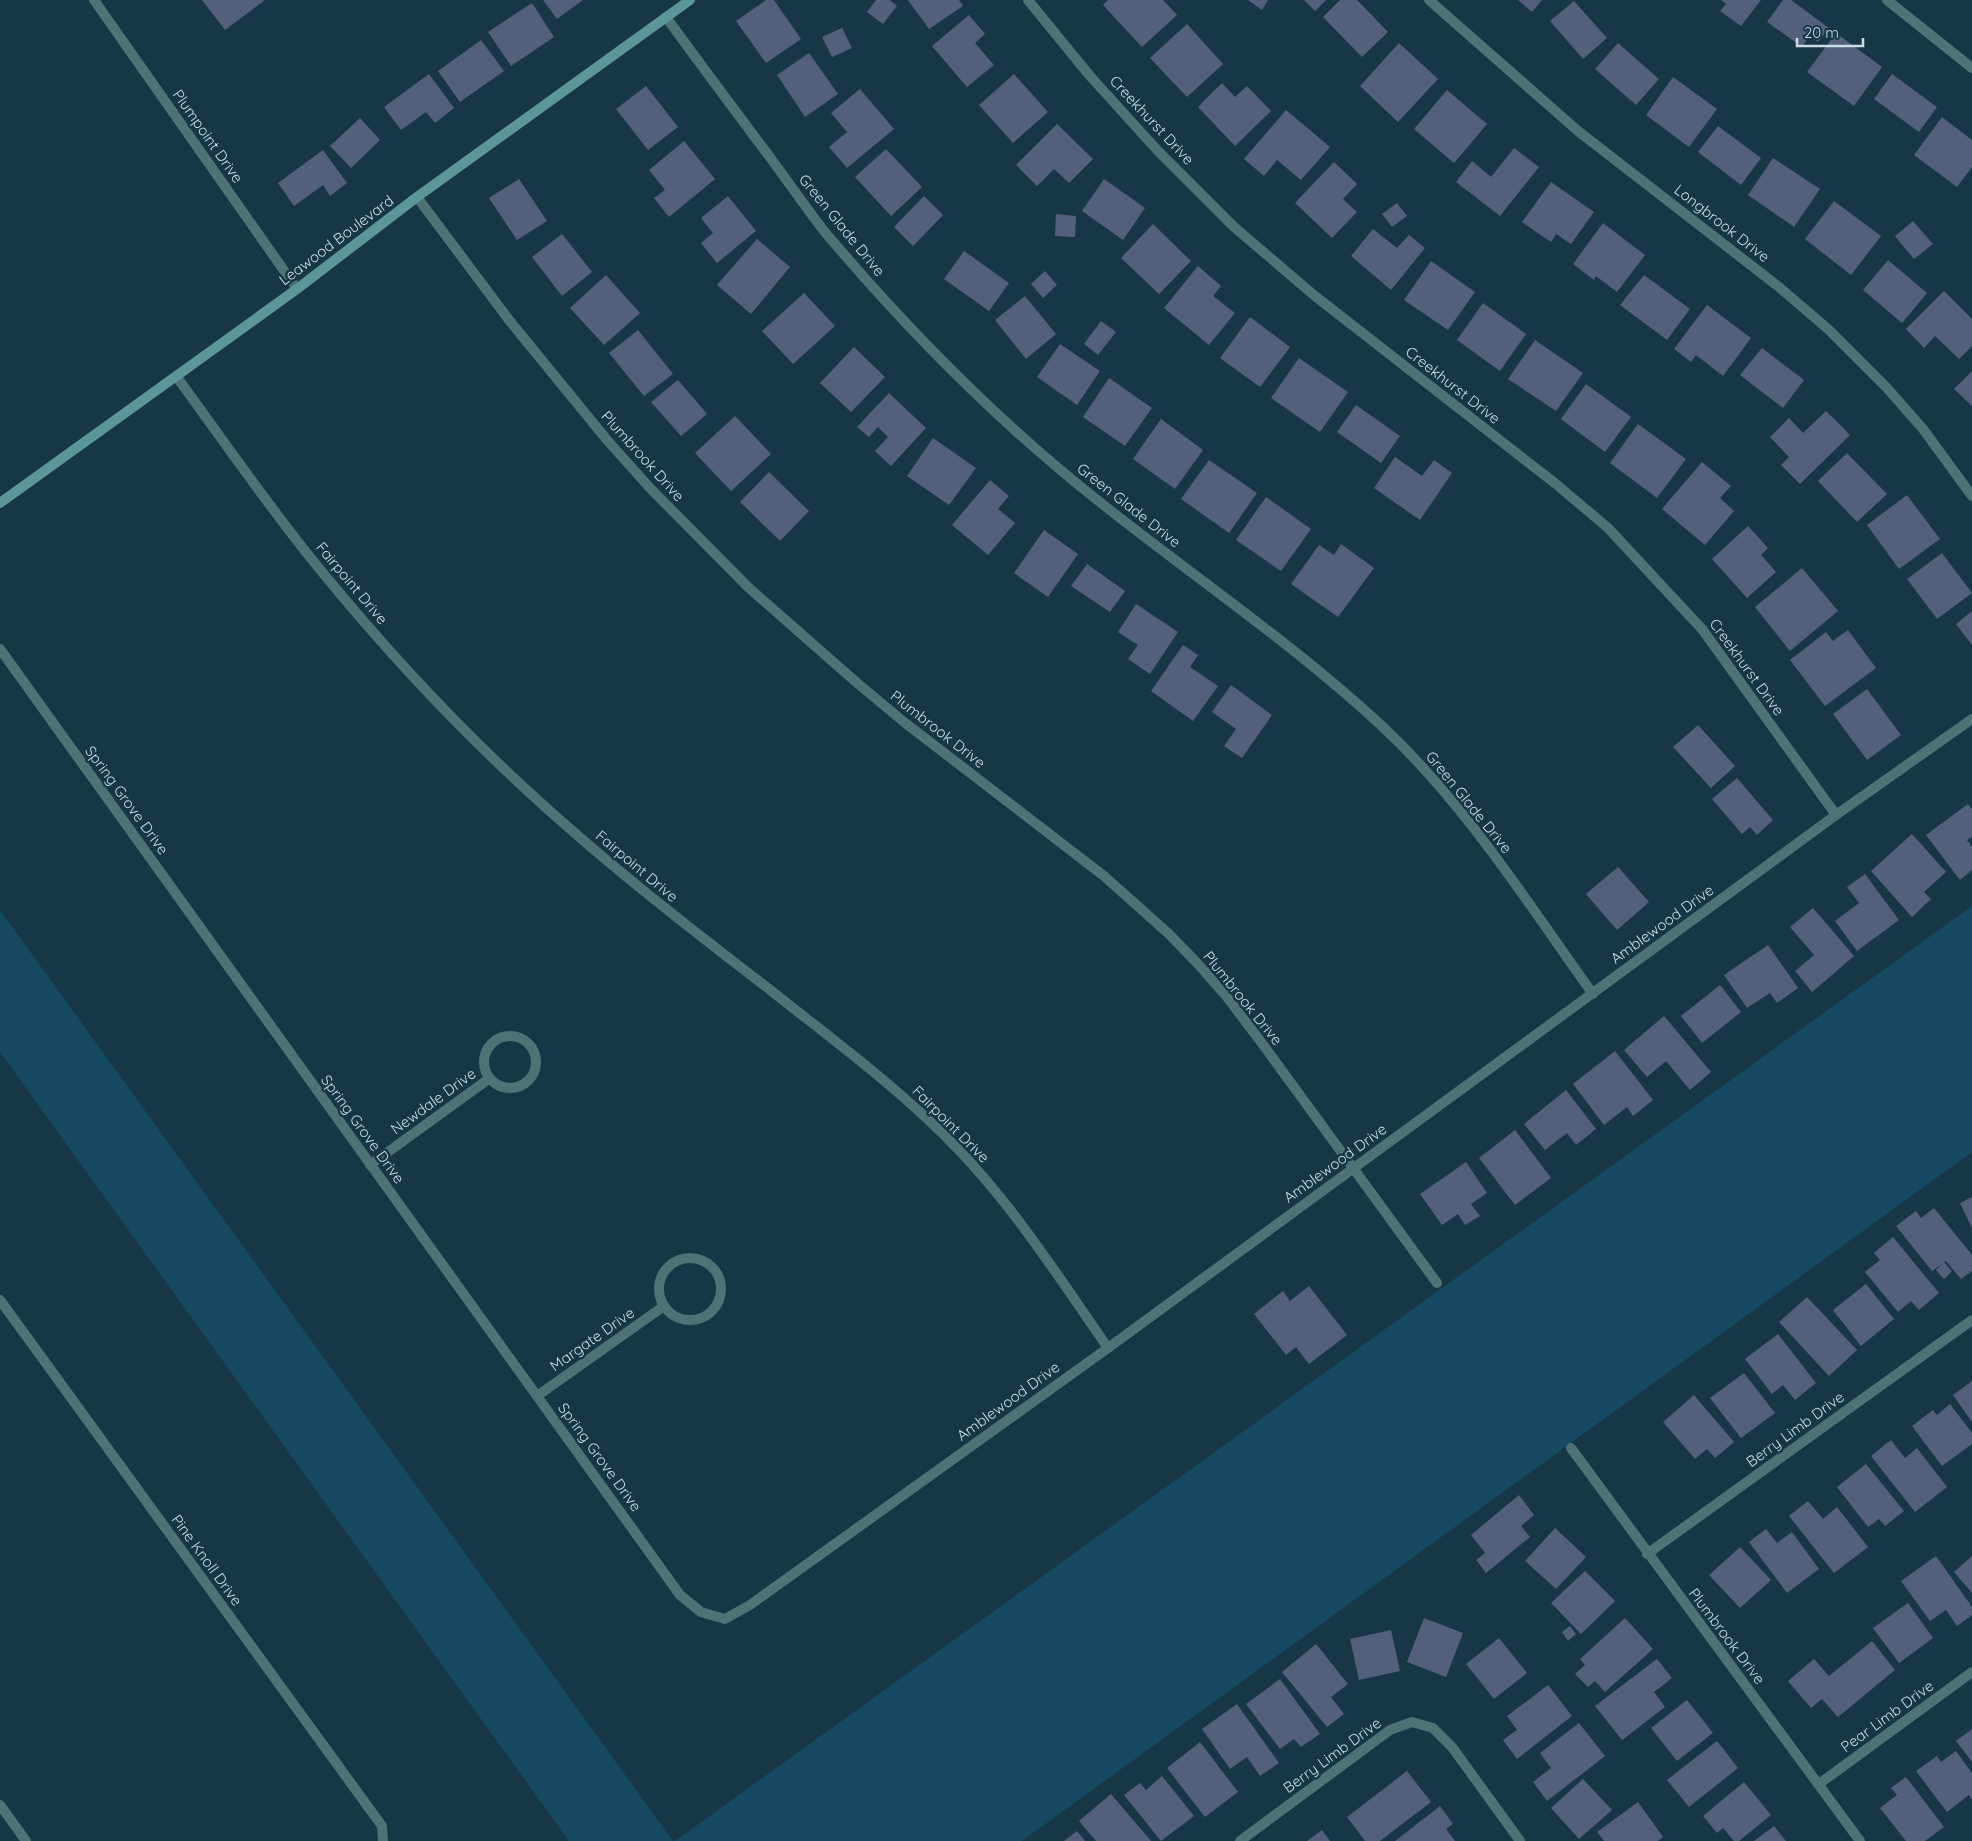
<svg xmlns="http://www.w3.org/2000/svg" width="1972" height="1841" font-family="Quicksand,sans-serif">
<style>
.green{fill:#164a63}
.building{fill:#54607b}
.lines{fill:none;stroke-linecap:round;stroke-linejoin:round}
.street{stroke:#4f7275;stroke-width:10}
.secondary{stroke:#5b969a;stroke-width:10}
.labels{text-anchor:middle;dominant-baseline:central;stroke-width:5;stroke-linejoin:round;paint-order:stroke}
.street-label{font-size:15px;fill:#cbdce7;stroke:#173646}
</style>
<rect width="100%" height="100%" fill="#173646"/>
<!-- green -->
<g class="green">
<polygon points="1972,906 1972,1152 1022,1841 675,1841"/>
<polygon points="0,910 673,1841 569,1841 0,1052"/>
</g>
<!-- building -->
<g class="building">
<polygon points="202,0 265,0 225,30"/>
<polygon points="543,0 583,0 557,19"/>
<polygon points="766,0 774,0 801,39 766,63 736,21"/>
<polygon points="876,0 890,0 897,6 883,24 867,12"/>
<polygon points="908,0 959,0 963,6 929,29"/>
<polygon points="1108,0 1163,0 1177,15 1142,47 1103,5"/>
<polygon points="1248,0 1268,0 1262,10"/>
<polygon points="1304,0 1326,0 1315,11"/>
<polygon points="1340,0 1357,0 1388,32 1362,57 1323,17"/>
<polygon points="1518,0 1542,0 1532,12"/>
<polygon points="1721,0 1761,0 1741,26 1720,11 1726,4"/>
<polygon points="1783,0 1791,0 1829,28 1818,42 1809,36 1802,47 1767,22"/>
<polygon points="1574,1 1607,38 1583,59 1550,21"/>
<polygon points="532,3 554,37 511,66 488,32"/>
<polygon points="969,15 985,34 975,43 994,65 967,87 932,46"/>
<polygon points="1187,24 1223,64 1187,97 1150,58"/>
<polygon points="842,28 852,48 832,57 822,37"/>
<polygon points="1836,33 1882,67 1854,106 1807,72"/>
<polygon points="481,40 504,71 460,102 438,71"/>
<polygon points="1399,43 1438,79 1398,122 1360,86"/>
<polygon points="1618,43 1659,79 1636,105 1595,69"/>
<polygon points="809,53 838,94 805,117 777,75"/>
<polygon points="429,74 454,108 435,123 426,112 401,130 384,107"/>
<polygon points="1014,74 1048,112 1013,143 979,105"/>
<polygon points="1892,74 1937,107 1919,132 1874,99"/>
<polygon points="1673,77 1717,109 1689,147 1646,115"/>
<polygon points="1222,83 1235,97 1247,86 1271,111 1235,146 1198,107"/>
<polygon points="646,86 678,127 648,150 616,109"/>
<polygon points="860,89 894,129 847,168 829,147 847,132 831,113"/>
<polygon points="1447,90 1487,124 1454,163 1414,129"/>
<polygon points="1286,110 1330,147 1301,180 1277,160 1264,176 1244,159"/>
<polygon points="1942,117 1972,140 1972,167 1957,187 1914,155"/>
<polygon points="360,118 380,140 351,168 330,146"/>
<polygon points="1057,124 1093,159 1069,183 1054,169 1037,186 1016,165"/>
<polygon points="1718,126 1761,158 1741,185 1698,152"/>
<polygon points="684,141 715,179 669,217 654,198 665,190 649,170"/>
<polygon points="1514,148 1539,167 1500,216 1456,182 1472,161 1491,177"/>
<polygon points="886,149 922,187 891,216 855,177"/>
<polygon points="323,150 347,183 330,196 323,185 294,206 278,183"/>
<polygon points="1773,158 1820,189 1794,227 1748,195"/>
<polygon points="1334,162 1357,184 1343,199 1357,212 1332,238 1295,203"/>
<polygon points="519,179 547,221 517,240 489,198"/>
<polygon points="1104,179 1145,208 1123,240 1082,211"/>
<polygon points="1551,182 1594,212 1571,244 1556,234 1551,242 1522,222"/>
<polygon points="728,196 756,231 717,263 701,243 713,233 701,218"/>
<polygon points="924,196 943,215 913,246 894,227"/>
<polygon points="1834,201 1881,236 1851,275 1805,239"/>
<polygon points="1397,203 1407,216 1392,227 1382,214"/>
<polygon points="1056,214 1076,216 1075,237 1055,236"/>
<polygon points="1913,221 1933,244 1914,259 1895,236"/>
<polygon points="1603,223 1645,255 1617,292 1596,276 1594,280 1573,264"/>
<polygon points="1153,224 1191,261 1159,294 1121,258"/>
<polygon points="1373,229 1397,248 1409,235 1425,248 1391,290 1351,256"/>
<polygon points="562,234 592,272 562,296 532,257"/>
<polygon points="757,239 790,267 751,314 717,285"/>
<polygon points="964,251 1009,283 989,311 944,279"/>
<polygon points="1888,260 1927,293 1902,323 1863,290"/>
<polygon points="1431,261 1475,292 1448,330 1404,300"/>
<polygon points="1198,266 1221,286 1213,296 1235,313 1209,345 1164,308"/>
<polygon points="1045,271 1057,285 1043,298 1031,284"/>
<polygon points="606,275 640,313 604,345 570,308"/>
<polygon points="1644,275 1690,309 1667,340 1620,305"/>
<polygon points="1944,291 1972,319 1972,346 1959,359 1935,336 1924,348 1906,329"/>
<polygon points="804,293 835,326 793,364 762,331"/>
<polygon points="1025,296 1056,334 1026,359 995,320"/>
<polygon points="1483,303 1526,334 1500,371 1457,340"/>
<polygon points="1707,305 1751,338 1723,376 1696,355 1691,362 1674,349"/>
<polygon points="1250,317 1290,347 1260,387 1220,358"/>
<polygon points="1101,321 1116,332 1098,355 1084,344"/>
<polygon points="638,330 673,374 644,396 609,353"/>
<polygon points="1535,340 1583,373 1556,411 1508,379"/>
<polygon points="1060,344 1100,371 1077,405 1037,377"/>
<polygon points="854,347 885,377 851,412 820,383"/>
<polygon points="1762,348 1804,380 1783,408 1740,375"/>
<polygon points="1299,358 1348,392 1320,432 1271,398"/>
<polygon points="1972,371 1972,406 1954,389"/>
<polygon points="1109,378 1152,408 1125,446 1083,417"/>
<polygon points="678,380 707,414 681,436 651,402"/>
<polygon points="1586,384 1631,417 1605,452 1561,419"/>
<polygon points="889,393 926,428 891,466 875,451 888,437 878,427 869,437 857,427"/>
<polygon points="1356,405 1400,436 1381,463 1337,432"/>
<polygon points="1826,411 1850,435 1800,484 1781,465 1789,457 1770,437 1789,418 1803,433"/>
<polygon points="735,416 771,454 731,491 695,453"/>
<polygon points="1161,419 1203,450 1175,489 1133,459"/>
<polygon points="1638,424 1686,459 1657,498 1610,463"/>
<polygon points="933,438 976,468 949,505 907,476"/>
<polygon points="1847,453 1887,494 1857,522 1818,481"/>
<polygon points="1395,457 1422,476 1434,460 1452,473 1420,520 1374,488"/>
<polygon points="1209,460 1257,493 1229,533 1181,499"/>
<polygon points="1702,462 1731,486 1720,498 1734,511 1705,545 1662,509"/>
<polygon points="769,472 809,511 780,541 740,502"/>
<polygon points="990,480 1009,496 998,509 1015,523 988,555 952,525"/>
<polygon points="1907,495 1940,539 1899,569 1867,525"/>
<polygon points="1266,497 1311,529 1281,571 1236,540"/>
<polygon points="1748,526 1768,548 1761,555 1776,572 1747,598 1712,559"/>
<polygon points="1044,530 1078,554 1048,597 1014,573"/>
<polygon points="1341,544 1374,568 1338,617 1291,584 1319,545 1334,555"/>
<polygon points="1942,553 1972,593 1937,619 1907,579"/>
<polygon points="1087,564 1125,591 1110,612 1071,586"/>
<polygon points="1802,568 1838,611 1790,651 1755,607"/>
<polygon points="1136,604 1178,632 1150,674 1128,659 1138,645 1118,632"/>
<polygon points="1972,611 1972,645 1956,624"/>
<polygon points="1848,630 1876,668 1825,706 1790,660 1826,632 1833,641"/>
<polygon points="1183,645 1198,655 1190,667 1218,686 1193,721 1151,691"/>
<polygon points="1231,685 1272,715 1242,758 1224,746 1236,729 1212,712"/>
<polygon points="1867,689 1901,735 1867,760 1833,714"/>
<polygon points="1698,725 1735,766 1711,788 1673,747"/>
<polygon points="1737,778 1773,820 1757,835 1750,827 1742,834 1712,799"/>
<polygon points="1968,804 1972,809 1972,837 1967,840 1972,847 1972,870 1960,880 1926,835"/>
<polygon points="1912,834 1946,872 1924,892 1931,899 1912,917 1871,871"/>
<polygon points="1618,867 1649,902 1617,930 1586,894"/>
<polygon points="1865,874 1899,920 1857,951 1835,921 1859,903 1847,887"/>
<polygon points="1813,908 1854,956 1812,992 1795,971 1814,955 1790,927"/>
<polygon points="1768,945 1798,988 1777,1003 1770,993 1747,1008 1724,975"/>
<polygon points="1720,985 1741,1012 1702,1043 1681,1016"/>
<polygon points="1664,1016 1711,1072 1690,1090 1666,1061 1647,1077 1624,1050"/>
<polygon points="1615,1051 1653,1100 1633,1116 1627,1107 1604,1125 1573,1084"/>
<polygon points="1566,1090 1596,1129 1576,1145 1567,1133 1545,1150 1524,1124"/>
<polygon points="1515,1130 1551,1178 1515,1205 1479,1158"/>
<polygon points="1466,1162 1487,1193 1471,1204 1480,1216 1465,1225 1458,1214 1442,1225 1420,1194"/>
<polygon points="1972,1197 1972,1228 1960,1203"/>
<polygon points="1934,1208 1972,1255 1972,1271 1961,1279 1946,1261 1944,1262 1952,1271 1944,1279 1936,1270 1942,1264 1932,1271 1896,1226 1916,1211 1921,1218"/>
<polygon points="1893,1237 1939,1293 1919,1310 1911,1301 1898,1312 1865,1272 1880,1260 1874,1253"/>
<polygon points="1866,1284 1894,1319 1861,1346 1833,1310"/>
<polygon points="1309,1286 1347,1335 1309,1364 1296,1347 1286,1355 1254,1314 1283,1291 1290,1301"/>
<polygon points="1807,1297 1857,1350 1829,1376 1779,1322"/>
<polygon points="1778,1334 1816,1383 1795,1400 1783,1385 1772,1394 1745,1359"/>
<polygon points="1744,1373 1775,1413 1741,1438 1710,1398"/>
<polygon points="1972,1381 1972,1422 1953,1395"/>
<polygon points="1694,1395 1734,1442 1715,1458 1707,1449 1695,1459 1663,1422"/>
<polygon points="1950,1404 1972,1433 1972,1444 1942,1466 1912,1426 1933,1410 1937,1415"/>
<polygon points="1891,1440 1905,1458 1917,1448 1947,1487 1915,1512 1871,1456"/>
<polygon points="1866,1464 1904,1511 1885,1526 1879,1519 1868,1527 1837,1487"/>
<polygon points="1519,1495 1534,1515 1521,1526 1530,1537 1486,1573 1476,1560 1485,1553 1471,1535"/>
<polygon points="1808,1501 1823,1519 1837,1507 1868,1547 1834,1573 1789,1516"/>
<polygon points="1555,1528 1586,1557 1556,1589 1525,1561"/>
<polygon points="1766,1529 1777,1543 1792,1532 1819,1569 1787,1593 1749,1542"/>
<polygon points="1740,1547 1771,1580 1740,1608 1709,1575"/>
<polygon points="1936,1556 1972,1607 1972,1615 1957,1626 1946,1610 1930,1621 1901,1581"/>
<polygon points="1972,1556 1972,1593 1954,1572"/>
<polygon points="1585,1571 1615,1601 1581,1634 1551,1603"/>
<polygon points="1908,1603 1933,1638 1899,1663 1873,1628"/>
<polygon points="1424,1618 1463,1633 1446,1677 1407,1662"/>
<polygon points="1625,1618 1653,1649 1605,1692 1595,1681 1588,1687 1575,1674 1585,1665 1580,1659"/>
<polygon points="1570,1626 1576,1634 1568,1641 1562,1632"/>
<polygon points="1391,1630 1400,1671 1359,1680 1350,1639"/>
<polygon points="1499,1638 1527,1673 1494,1699 1466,1664"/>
<polygon points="1872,1641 1895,1670 1838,1717 1822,1699 1811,1708 1788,1681 1814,1659 1829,1676"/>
<polygon points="1316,1644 1348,1684 1331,1697 1344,1714 1327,1727 1282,1672"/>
<polygon points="1657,1659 1672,1678 1654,1692 1665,1707 1622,1740 1595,1706"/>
<polygon points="1280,1679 1320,1734 1301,1747 1294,1739 1280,1749 1246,1704"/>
<polygon points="1548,1685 1572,1716 1517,1759 1503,1740 1517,1730 1507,1716"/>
<polygon points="1687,1700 1713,1733 1677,1761 1651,1728"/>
<polygon points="1237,1704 1279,1763 1260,1776 1247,1757 1230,1769 1202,1729"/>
<polygon points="1579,1723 1605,1756 1547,1801 1533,1782 1551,1768 1540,1753"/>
<polygon points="1972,1729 1972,1762 1956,1741"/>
<polygon points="1717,1741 1738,1768 1689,1807 1667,1780"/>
<polygon points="1200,1742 1238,1792 1205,1817 1167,1768"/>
<polygon points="1956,1751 1972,1773 1972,1800 1969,1795 1947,1812 1916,1771 1937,1756 1941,1762"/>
<polygon points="1407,1771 1431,1802 1380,1841 1365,1841 1347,1817"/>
<polygon points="1162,1776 1194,1816 1161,1841 1124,1795 1140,1783 1146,1790"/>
<polygon points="1906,1777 1944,1827 1925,1841 1906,1841 1880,1808 1897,1795 1891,1788"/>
<polygon points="1583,1779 1612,1810 1579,1839 1551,1808"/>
<polygon points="1744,1782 1771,1815 1739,1841 1734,1841 1723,1828 1717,1833 1703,1816"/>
<polygon points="1111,1794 1151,1841 1096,1841 1079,1821"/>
<polygon points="1638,1802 1663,1837 1658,1841 1604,1841 1597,1832"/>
<polygon points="1440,1806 1453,1824 1446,1829 1455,1841 1395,1841"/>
<polygon points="1774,1826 1786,1841 1754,1841"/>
<polygon points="1322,1830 1330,1841 1307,1841"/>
<polygon points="1077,1831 1085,1841 1064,1841"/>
</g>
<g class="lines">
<!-- street -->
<g class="street">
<polyline points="94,0 297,289"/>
<polyline points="1028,0 1090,76 1158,151 1233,226 1315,296 1556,484 1608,528 1702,629 1836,815"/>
<polyline points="1429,0 1578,131 1779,287 1828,329 1887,388 1923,429 1972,496"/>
<polyline points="1887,0 1972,68"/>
<path d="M666,17C701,65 736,112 772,160C789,183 806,208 824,231C884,302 948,370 1017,432C1133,538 1268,620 1383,727C1466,805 1527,902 1593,994"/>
<polyline points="417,197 509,320 607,440 650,488 748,587 856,682 904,722 1104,876 1169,934 1198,964 1227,997 1264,1046 1437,1283"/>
<path d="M176,376C223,440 268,506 318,567C380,643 446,715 517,781C597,856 683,923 769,989C833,1040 899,1088 956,1147C1015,1208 1060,1279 1108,1348"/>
<polyline points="0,649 680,1595 701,1612 725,1619 750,1605 1108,1348 1836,815 1972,719"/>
<circle cx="510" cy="1062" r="26"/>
<polyline points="370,1165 490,1078"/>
<circle cx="690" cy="1289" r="31"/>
<polyline points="0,1300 382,1826 383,1841"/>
<polyline points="537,1396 664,1306"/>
<polyline points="1571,1448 1860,1841"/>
<polyline points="1647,1554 1972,1320"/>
<polyline points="1819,1784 1972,1672"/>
<polyline points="0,1805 26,1841"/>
<polyline points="1240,1841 1390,1730 1412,1722 1433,1728 1452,1747 1520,1841"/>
</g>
<!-- secondary -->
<polyline class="secondary" points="0,503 297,289 417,197 690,0"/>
</g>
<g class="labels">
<!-- street labels -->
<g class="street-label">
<text transform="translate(1152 120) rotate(47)">Creekhurst Drive</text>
<text transform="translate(208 136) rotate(55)">Plumpoint Drive</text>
<text transform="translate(1722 223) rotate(38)">Longbrook Drive</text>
<text transform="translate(842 225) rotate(51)">Green Glade Drive</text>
<text transform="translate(336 240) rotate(-37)">Leawood Boulevard</text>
<text transform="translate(1453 385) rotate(38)">Creekhurst Drive</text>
<text transform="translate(643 456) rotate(48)">Plumbrook Drive</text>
<text transform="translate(1129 505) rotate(38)">Green Glade Drive</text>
<text transform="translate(352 583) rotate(50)">Fairpoint Drive</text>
<text transform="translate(1747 667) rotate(54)">Creekhurst Drive</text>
<text transform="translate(938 729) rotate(38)">Plumbrook Drive</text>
<text transform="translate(127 800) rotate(54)">Spring Grove Drive</text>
<text transform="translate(1469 802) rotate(51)">Green Glade Drive</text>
<text transform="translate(637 866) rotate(40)">Fairpoint Drive</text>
<text transform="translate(1662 924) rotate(-36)">Amblewood Drive</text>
<text transform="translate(1243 998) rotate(51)">Plumbrook Drive</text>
<text transform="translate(433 1101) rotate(-36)">Newdale Drive</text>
<text transform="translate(951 1124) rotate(45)">Fairpoint Drive</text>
<text transform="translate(363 1129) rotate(54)">Spring Grove Drive</text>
<text transform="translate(1335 1163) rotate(-36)">Amblewood Drive</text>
<text transform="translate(592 1339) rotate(-35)">Margate Drive</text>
<text transform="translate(1008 1401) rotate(-36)">Amblewood Drive</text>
<text transform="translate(1795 1429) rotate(-36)">Berry Limb Drive</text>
<text transform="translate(600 1457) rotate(54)">Spring Grove Drive</text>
<text transform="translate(207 1560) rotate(54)">Pine Knoll Drive</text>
<text transform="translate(1727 1636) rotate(53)">Plumbrook Drive</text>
<text transform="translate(1887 1716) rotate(-36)">Pear Limb Drive</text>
<text transform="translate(1332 1755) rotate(-36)">Berry Limb Drive</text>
</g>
</g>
<!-- scale -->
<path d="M1797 38v8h66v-8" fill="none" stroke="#cbdce7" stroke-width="2.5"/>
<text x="1804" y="38" font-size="15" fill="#cbdce7" stroke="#173646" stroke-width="4" paint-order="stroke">20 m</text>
</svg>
